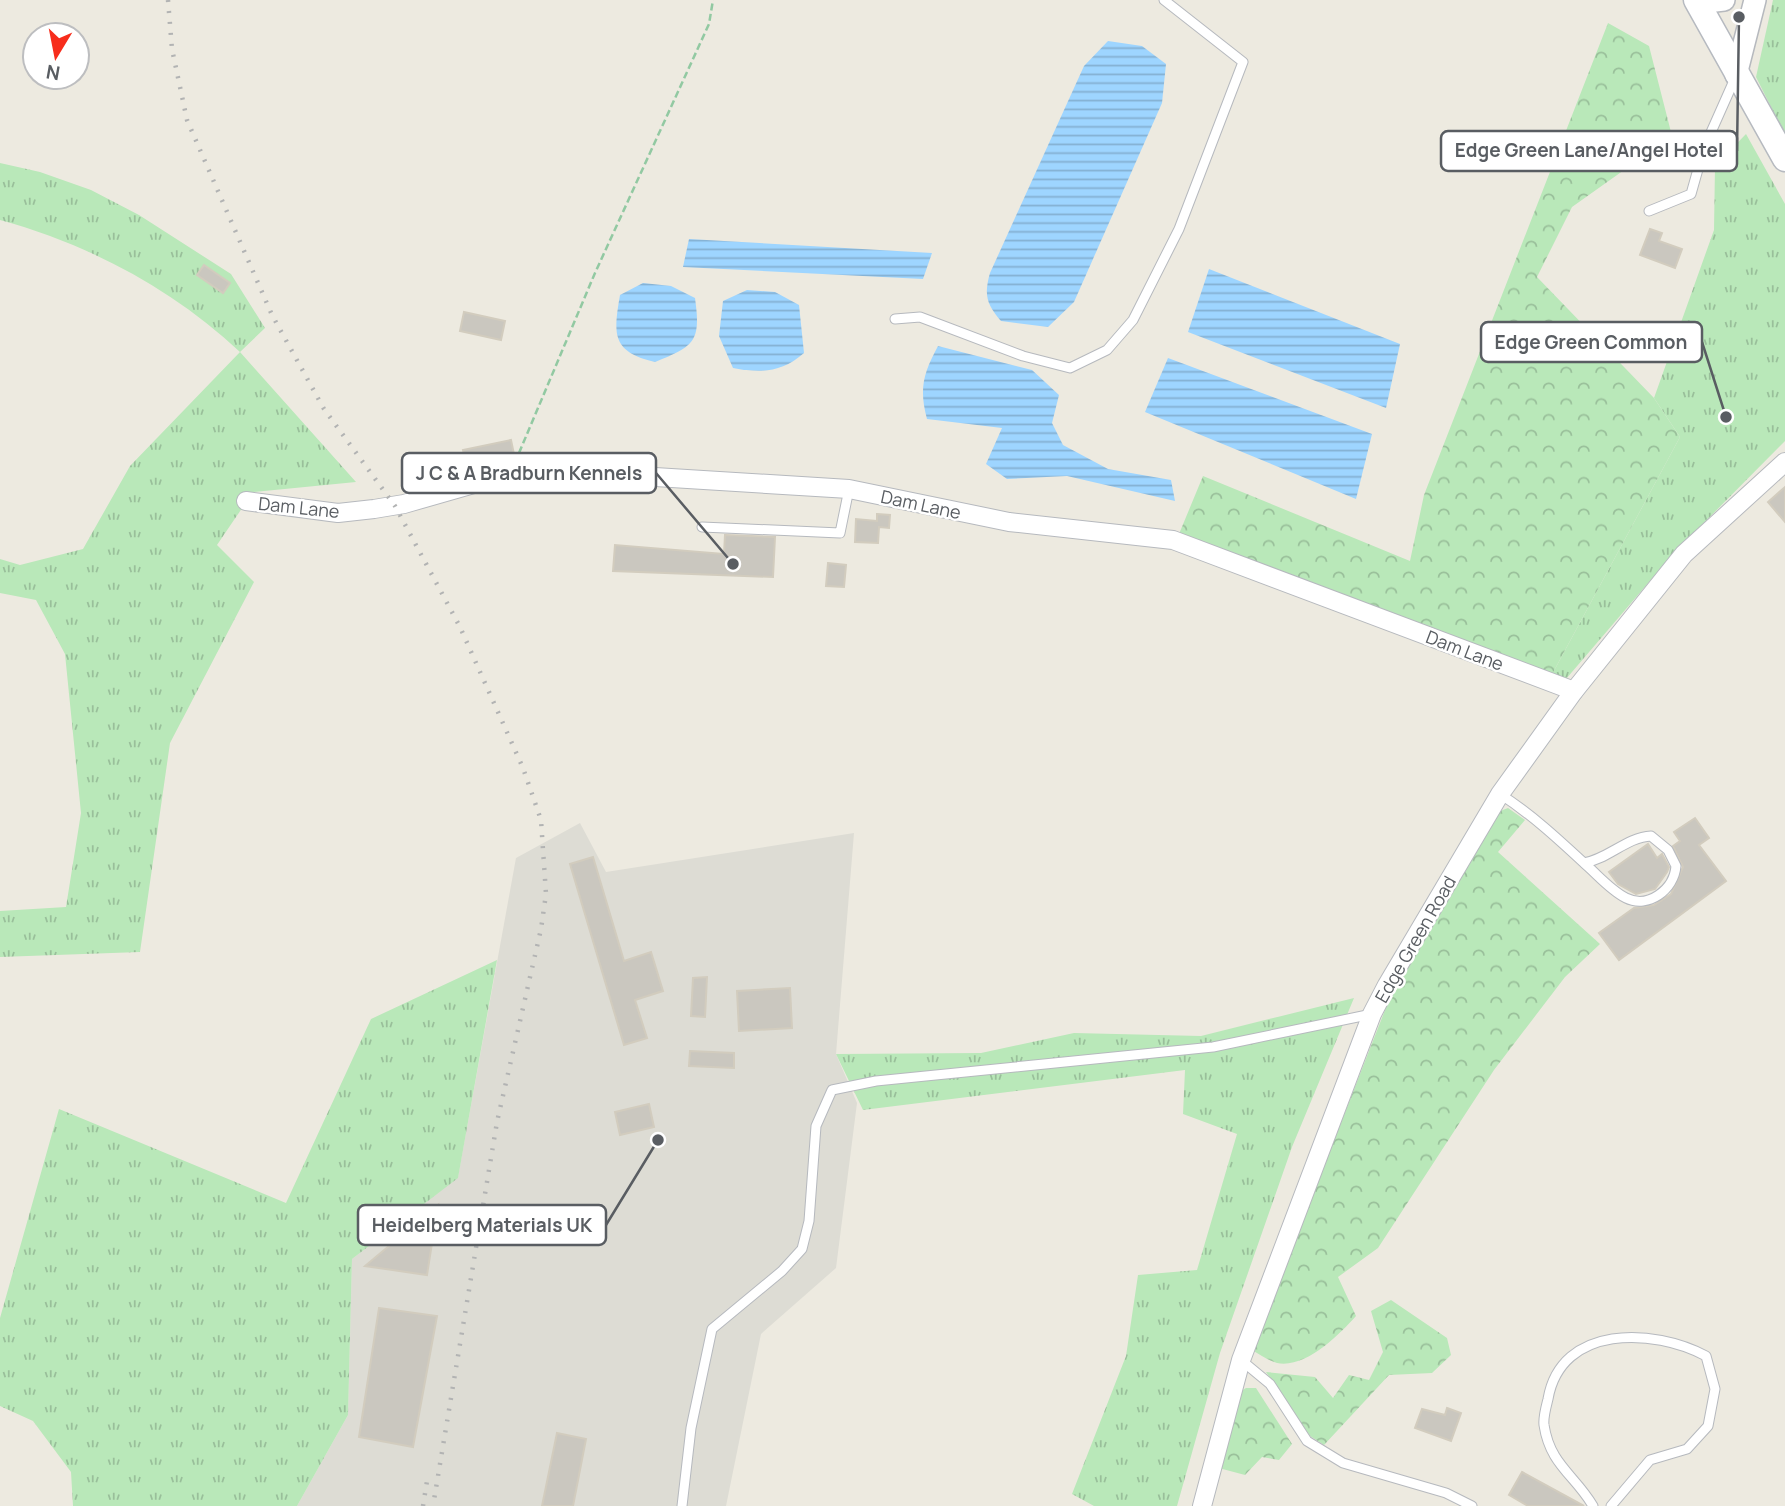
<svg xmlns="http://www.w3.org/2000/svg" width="1785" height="1506" font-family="Manrope,sans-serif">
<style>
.industrial{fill:#dddcd4}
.grass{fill:url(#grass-tufts)}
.forest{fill:url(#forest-crowns)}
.water{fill:url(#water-rules)}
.building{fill:#cac7bf;stroke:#d2ccbe;stroke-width:2}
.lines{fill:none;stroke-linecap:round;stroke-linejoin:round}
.service-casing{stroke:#b6b9be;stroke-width:11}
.minor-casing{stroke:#b6b9be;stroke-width:20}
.tertiary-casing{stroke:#b6b9be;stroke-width:24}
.secondary-casing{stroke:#b6bac0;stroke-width:27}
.path{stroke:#92c9a2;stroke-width:2.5;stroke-dasharray:7 3.5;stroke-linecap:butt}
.service{stroke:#fff;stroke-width:9}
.minor{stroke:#fff;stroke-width:18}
.tertiary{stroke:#fff;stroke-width:21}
.secondary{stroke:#fff;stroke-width:24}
.rail{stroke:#b2b3b3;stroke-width:4.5;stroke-dasharray:2 9;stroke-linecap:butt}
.labels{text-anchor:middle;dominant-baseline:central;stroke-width:5;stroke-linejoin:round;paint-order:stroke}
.street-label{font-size:18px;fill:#595d62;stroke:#fff}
.leader{fill:none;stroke:#595d62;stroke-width:2.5}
.callout-dot{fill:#595d62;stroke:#fff;stroke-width:2.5}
.callout{fill:#fff;stroke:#595d62;stroke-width:2.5}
.callout-label{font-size:19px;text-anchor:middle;font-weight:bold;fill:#595d62}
</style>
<defs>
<pattern id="grass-tufts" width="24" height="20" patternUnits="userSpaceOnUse" patternTransform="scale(1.75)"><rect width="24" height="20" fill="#b9e8b9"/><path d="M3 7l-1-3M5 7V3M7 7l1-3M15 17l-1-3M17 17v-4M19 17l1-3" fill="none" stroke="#99bf9a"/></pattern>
<pattern id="forest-crowns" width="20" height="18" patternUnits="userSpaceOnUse" patternTransform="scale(1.75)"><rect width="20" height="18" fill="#b9e8b9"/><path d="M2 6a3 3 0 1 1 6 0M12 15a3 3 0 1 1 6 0" fill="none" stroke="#99bf9a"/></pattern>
<pattern id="water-rules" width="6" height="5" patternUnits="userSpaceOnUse" patternTransform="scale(1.75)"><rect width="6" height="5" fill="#9ed5ff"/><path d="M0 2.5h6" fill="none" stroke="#84b0d2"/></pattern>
</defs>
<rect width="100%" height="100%" fill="#edeae0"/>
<!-- industrial -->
<polygon class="industrial" points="580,823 606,872 854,833 836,1054 857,1103 836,1268 761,1334 726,1506 297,1506 348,1415 352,1259 458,1177 516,858"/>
<!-- grass -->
<g class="grass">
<polygon points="1773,0 1785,0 1785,135 1756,77"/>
<polygon points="1746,134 1785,204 1785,441 1673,554 1566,679 1549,680 1680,437 1654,398 1714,230 1715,166"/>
<path d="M0,163L40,172L91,190L139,215L231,274L265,328L240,352L356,482L253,492L217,545L254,582L170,743L140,952L0,957V911L66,907L81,813L65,654L36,600L0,593V559L20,565L83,549L130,466L240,352C173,289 88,244 0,220Z"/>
<polygon points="497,960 458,1178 352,1259 348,1415 297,1506 73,1506 71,1472 33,1421 0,1406 0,1318 59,1109 286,1203 371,1019"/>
<polygon points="1354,998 1292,1147 1220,1353 1177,1506 1094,1506 1072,1494 1126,1356 1138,1275 1197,1270 1237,1134 1183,1114 1185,1070 863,1110 836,1054 981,1053 1074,1033 1201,1036"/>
</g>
<!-- forest -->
<g class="forest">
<polygon points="1608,23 1649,46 1672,136 1572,207 1537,277 1654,398 1680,437 1549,680 1179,534 1203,476 1410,561 1424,495"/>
<path d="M1508,808L1525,820L1498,852L1600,944L1565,977L1494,1070L1378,1248L1338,1277L1356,1316C1339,1335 1305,1369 1277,1363C1269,1361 1259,1354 1252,1350L1387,1005L1495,813Z"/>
<polygon points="1391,1300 1447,1338 1451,1355 1432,1373 1389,1375 1324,1445 1310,1436 1266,1372 1315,1377 1333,1398 1349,1375 1369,1380 1383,1352 1371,1311"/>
<polygon points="1246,1388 1256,1388 1292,1444 1279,1460 1262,1457 1245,1475 1215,1467 1235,1395"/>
</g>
<!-- water -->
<g class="water">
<path d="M1108,41L1142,46L1166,64L1162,103L1074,302L1048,327L1001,321C986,304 984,294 990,273L1084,66Z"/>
<polygon points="689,239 932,253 923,279 683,267"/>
<polygon points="1209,269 1400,344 1386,408 1188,332"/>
<path d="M643,283L671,286L695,298C701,341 695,346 655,362C612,352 613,335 620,295Z"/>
<path d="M747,290L775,292L799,305L804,353C781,373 761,373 733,368L719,336L723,301Z"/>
<path d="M938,346L1032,370L1059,395L1052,423L1063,445L1108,469L1171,480L1175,501L1067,476L1007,479L986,464L1002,428L927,419C919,389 923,374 938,346Z"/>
<polygon points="1168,358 1372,434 1356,499 1145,412"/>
</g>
<!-- building -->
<g class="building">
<polygon points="1650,229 1662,233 1659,241 1682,249 1675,268 1640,255"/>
<polygon points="204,265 230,283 223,293 197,275"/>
<polygon points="464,312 505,321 501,340 460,331"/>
<polygon points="511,440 515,459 467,468 463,450"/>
<polygon points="1785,487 1785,522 1768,502"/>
<polygon points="877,514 890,515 889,528 879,527 878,543 855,542 856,519 877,521"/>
<polygon points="725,535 775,537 773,577 613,571 615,545 724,554"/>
<polygon points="828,563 846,565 844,587 826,586"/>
<polygon points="1695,818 1709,838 1699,845 1726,881 1619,960 1599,933 1634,908 1654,905 1671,894 1683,867 1673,846 1680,841 1674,832"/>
<polygon points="1648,844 1657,858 1662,854 1669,867 1667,872 1655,889 1636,894 1618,884 1609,872"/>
<polygon points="593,857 624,961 651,952 663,991 635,1000 647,1038 624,1045 570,864"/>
<polygon points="707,977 705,1017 691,1016 693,978"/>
<polygon points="790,988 792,1028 739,1031 737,991"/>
<polygon points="690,1051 734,1053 734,1068 689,1066"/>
<polygon points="649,1104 654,1127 620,1135 615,1112"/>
<polygon points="438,1205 427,1275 365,1266"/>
<polygon points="379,1308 437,1316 413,1447 359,1437"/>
<polygon points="1447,1408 1461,1413 1451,1441 1415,1428 1422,1409 1445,1415"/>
<polygon points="557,1433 586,1439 573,1506 542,1506"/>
<polygon points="1522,1472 1584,1506 1528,1506 1509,1495"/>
</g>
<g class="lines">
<defs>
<g id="service">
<polyline points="1649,211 1691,194 1704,148 1736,76"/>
<polyline points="895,319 920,317 1023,356 1070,368 1107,350 1133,320 1179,229 1243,62 1164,0"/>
<polyline points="702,527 840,533 849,489"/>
<path d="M1500,794C1531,814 1557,838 1584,863C1597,874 1610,890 1626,898C1648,909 1674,890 1676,866L1668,850L1651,836C1627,837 1608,859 1584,863"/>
<polyline points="1241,1360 1270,1384 1307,1441 1343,1463 1446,1493 1472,1506"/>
<polyline points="682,1506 691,1428 712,1329 782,1271 802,1249 809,1221 816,1126 832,1090 876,1081 1213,1047 1372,1014"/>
<path d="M1593,1506C1575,1475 1550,1465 1544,1425C1543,1417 1546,1407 1548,1399C1561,1324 1654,1328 1706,1356L1715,1389L1708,1426L1687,1449L1650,1460L1611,1506"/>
</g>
<g id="minor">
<polyline points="246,501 338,513 374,509 404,504 526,469 849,489 1009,522 1173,540 1574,691"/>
<polyline points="1202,1506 1241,1360 1372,1014 1387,985 1500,794 1574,691 1684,554 1785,462"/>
</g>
<g id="tertiary">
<polyline points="1698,3 1724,0"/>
<polyline points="1736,75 1755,0"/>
</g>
<polyline id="secondary" points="1696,0 1785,159"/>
</defs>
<!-- service casing -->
<use href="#service" class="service-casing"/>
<!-- minor casing -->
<use href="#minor" class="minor-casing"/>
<!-- tertiary casing -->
<use href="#tertiary" class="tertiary-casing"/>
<!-- secondary casing -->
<use href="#secondary" class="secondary-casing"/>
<!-- path -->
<polyline class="path" points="519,453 595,273 709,24 713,0"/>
<!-- service -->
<use href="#service" class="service"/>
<!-- minor -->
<use href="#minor" class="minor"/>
<!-- tertiary -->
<use href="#tertiary" class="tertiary"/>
<!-- secondary -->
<use href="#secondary" class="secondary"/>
<!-- rail -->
<g class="rail">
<polyline points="168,0 172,49 187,120 272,315 324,409 395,506 460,627 523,768 541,820 546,894 541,929 497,1122 433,1506"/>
<polyline points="423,1506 427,1481"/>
</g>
</g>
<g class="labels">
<!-- street labels -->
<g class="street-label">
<text transform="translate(921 504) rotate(12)">Dam Lane</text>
<text transform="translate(299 507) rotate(6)">Dam Lane</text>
<text transform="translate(1465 650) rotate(21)">Dam Lane</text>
<text transform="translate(1415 939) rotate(-60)">Edge Green Road</text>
</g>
</g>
<!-- callouts -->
<path class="leader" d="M1739 17L1737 151M1726 417L1702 342M733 564L656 473M658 1140L606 1225"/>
<g class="callout-dot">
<circle cx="1739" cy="17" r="7"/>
<circle cx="1726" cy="417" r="7"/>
<circle cx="733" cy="564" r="7"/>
<circle cx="658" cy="1140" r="7"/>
</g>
<g class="callout">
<rect x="1441" y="131" width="296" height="40" rx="7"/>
<rect x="1481" y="322" width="221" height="40" rx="7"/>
<rect x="402" y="453" width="254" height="40" rx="7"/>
<rect x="358" y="1205" width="248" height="40" rx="7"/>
</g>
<g class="callout-label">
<text x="1589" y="157">Edge Green Lane/Angel Hotel</text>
<text x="1591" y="349">Edge Green Common</text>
<text x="529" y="480">J C &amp; A Bradburn Kennels</text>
<text x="482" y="1232">Heidelberg Materials UK</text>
</g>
<!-- north arrow -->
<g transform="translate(56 56) rotate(190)"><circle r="33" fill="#ffffff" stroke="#bdbec0" stroke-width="2"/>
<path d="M0-5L12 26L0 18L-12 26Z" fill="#f72d1c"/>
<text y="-10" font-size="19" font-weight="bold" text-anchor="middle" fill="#595d62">N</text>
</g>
</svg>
